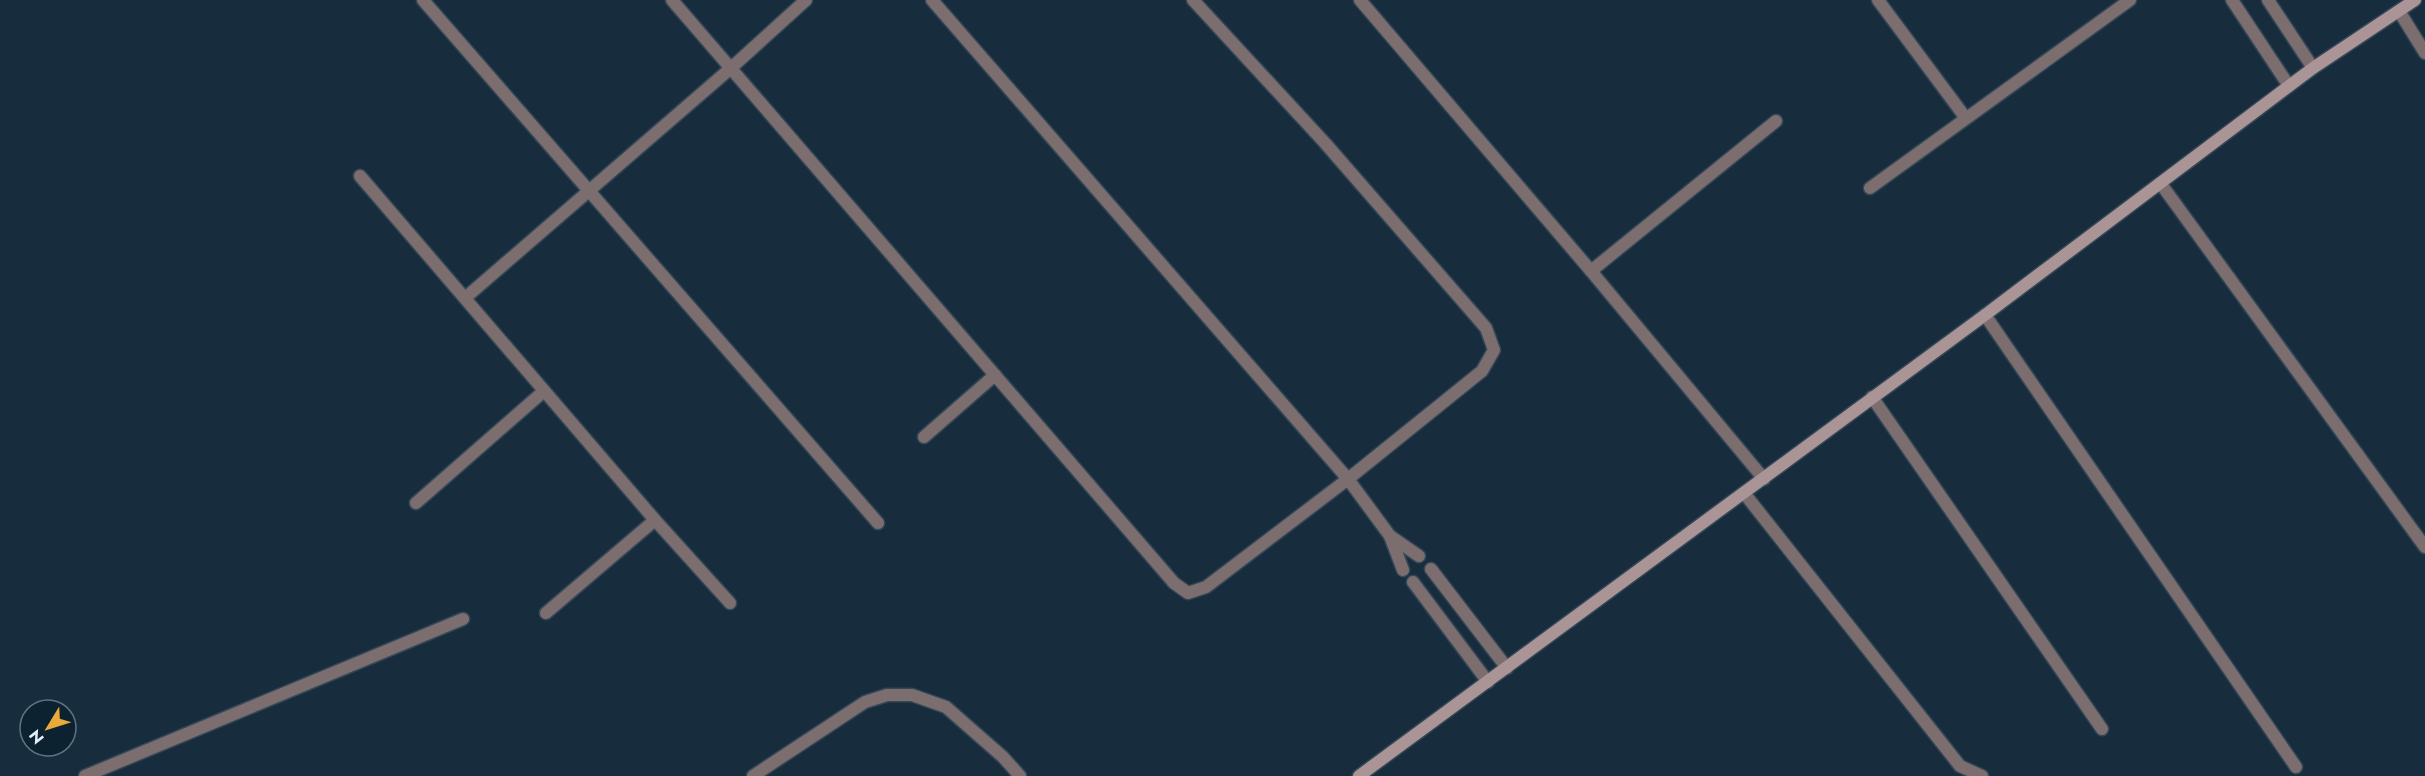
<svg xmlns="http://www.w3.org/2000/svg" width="2425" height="776" font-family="Jost,sans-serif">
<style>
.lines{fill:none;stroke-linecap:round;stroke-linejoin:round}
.service-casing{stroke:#344757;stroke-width:15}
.minor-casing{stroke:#344757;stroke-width:15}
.secondary-casing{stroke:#344757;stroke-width:15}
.service{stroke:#7c6e6f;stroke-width:12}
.minor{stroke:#7c6e6f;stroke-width:12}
.secondary{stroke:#ab9496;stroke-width:12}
</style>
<rect width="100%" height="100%" fill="#172c3c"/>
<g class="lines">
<defs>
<g id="service">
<polyline points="1360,0 1591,271"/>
<polyline points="2399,11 2425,53"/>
<polyline points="924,437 995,375"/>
<polyline points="753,776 865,702 887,695 912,695 946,707 1003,757 1020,776"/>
</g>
<g id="minor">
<polyline points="423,0 878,523"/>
<polyline points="672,0 1174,583 1188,593 1206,587 1348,479 1482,371 1494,350 1486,328 1325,143 1193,0"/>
<polyline points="932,0 1348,479 1390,536 1403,570"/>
<polyline points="1878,0 1965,117"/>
<polyline points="2232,0 2289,86"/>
<polyline points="2268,0 2313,68"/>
<polyline points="360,176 655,520 730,603"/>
<polyline points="2161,184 2425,547"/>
<polyline points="1870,188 2130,0"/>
<polyline points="465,298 731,68 806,0"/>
<polyline points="1985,315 2296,767"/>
<polyline points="1872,397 2102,729"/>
<polyline points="1764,479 1591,271 1776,121"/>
<polyline points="1744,493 1960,766 1982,776"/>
<polyline points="416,503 544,391"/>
<polyline points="1390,536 1419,556"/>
<polyline points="1431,569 1507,668"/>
<polyline points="1413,582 1488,682"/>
<polyline points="546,613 655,520"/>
<polyline points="85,776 463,619"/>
</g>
<polyline id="secondary" points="1359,776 1985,315 2313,68 2415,0"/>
</defs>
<!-- service casing -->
<use href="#service" class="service-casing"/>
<!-- minor casing -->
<use href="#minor" class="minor-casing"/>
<!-- secondary casing -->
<use href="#secondary" class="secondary-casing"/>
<!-- service -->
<use href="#service" class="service"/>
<!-- minor -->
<use href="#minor" class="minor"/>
<!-- secondary -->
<use href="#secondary" class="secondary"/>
</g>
<!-- north arrow -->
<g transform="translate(48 728) rotate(232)"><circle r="28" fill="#0d2231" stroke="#637481" stroke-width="1.5"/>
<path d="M0-4.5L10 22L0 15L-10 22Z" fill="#eaaa39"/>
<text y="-9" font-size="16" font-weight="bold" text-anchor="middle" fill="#e3f0fa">N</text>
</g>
</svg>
